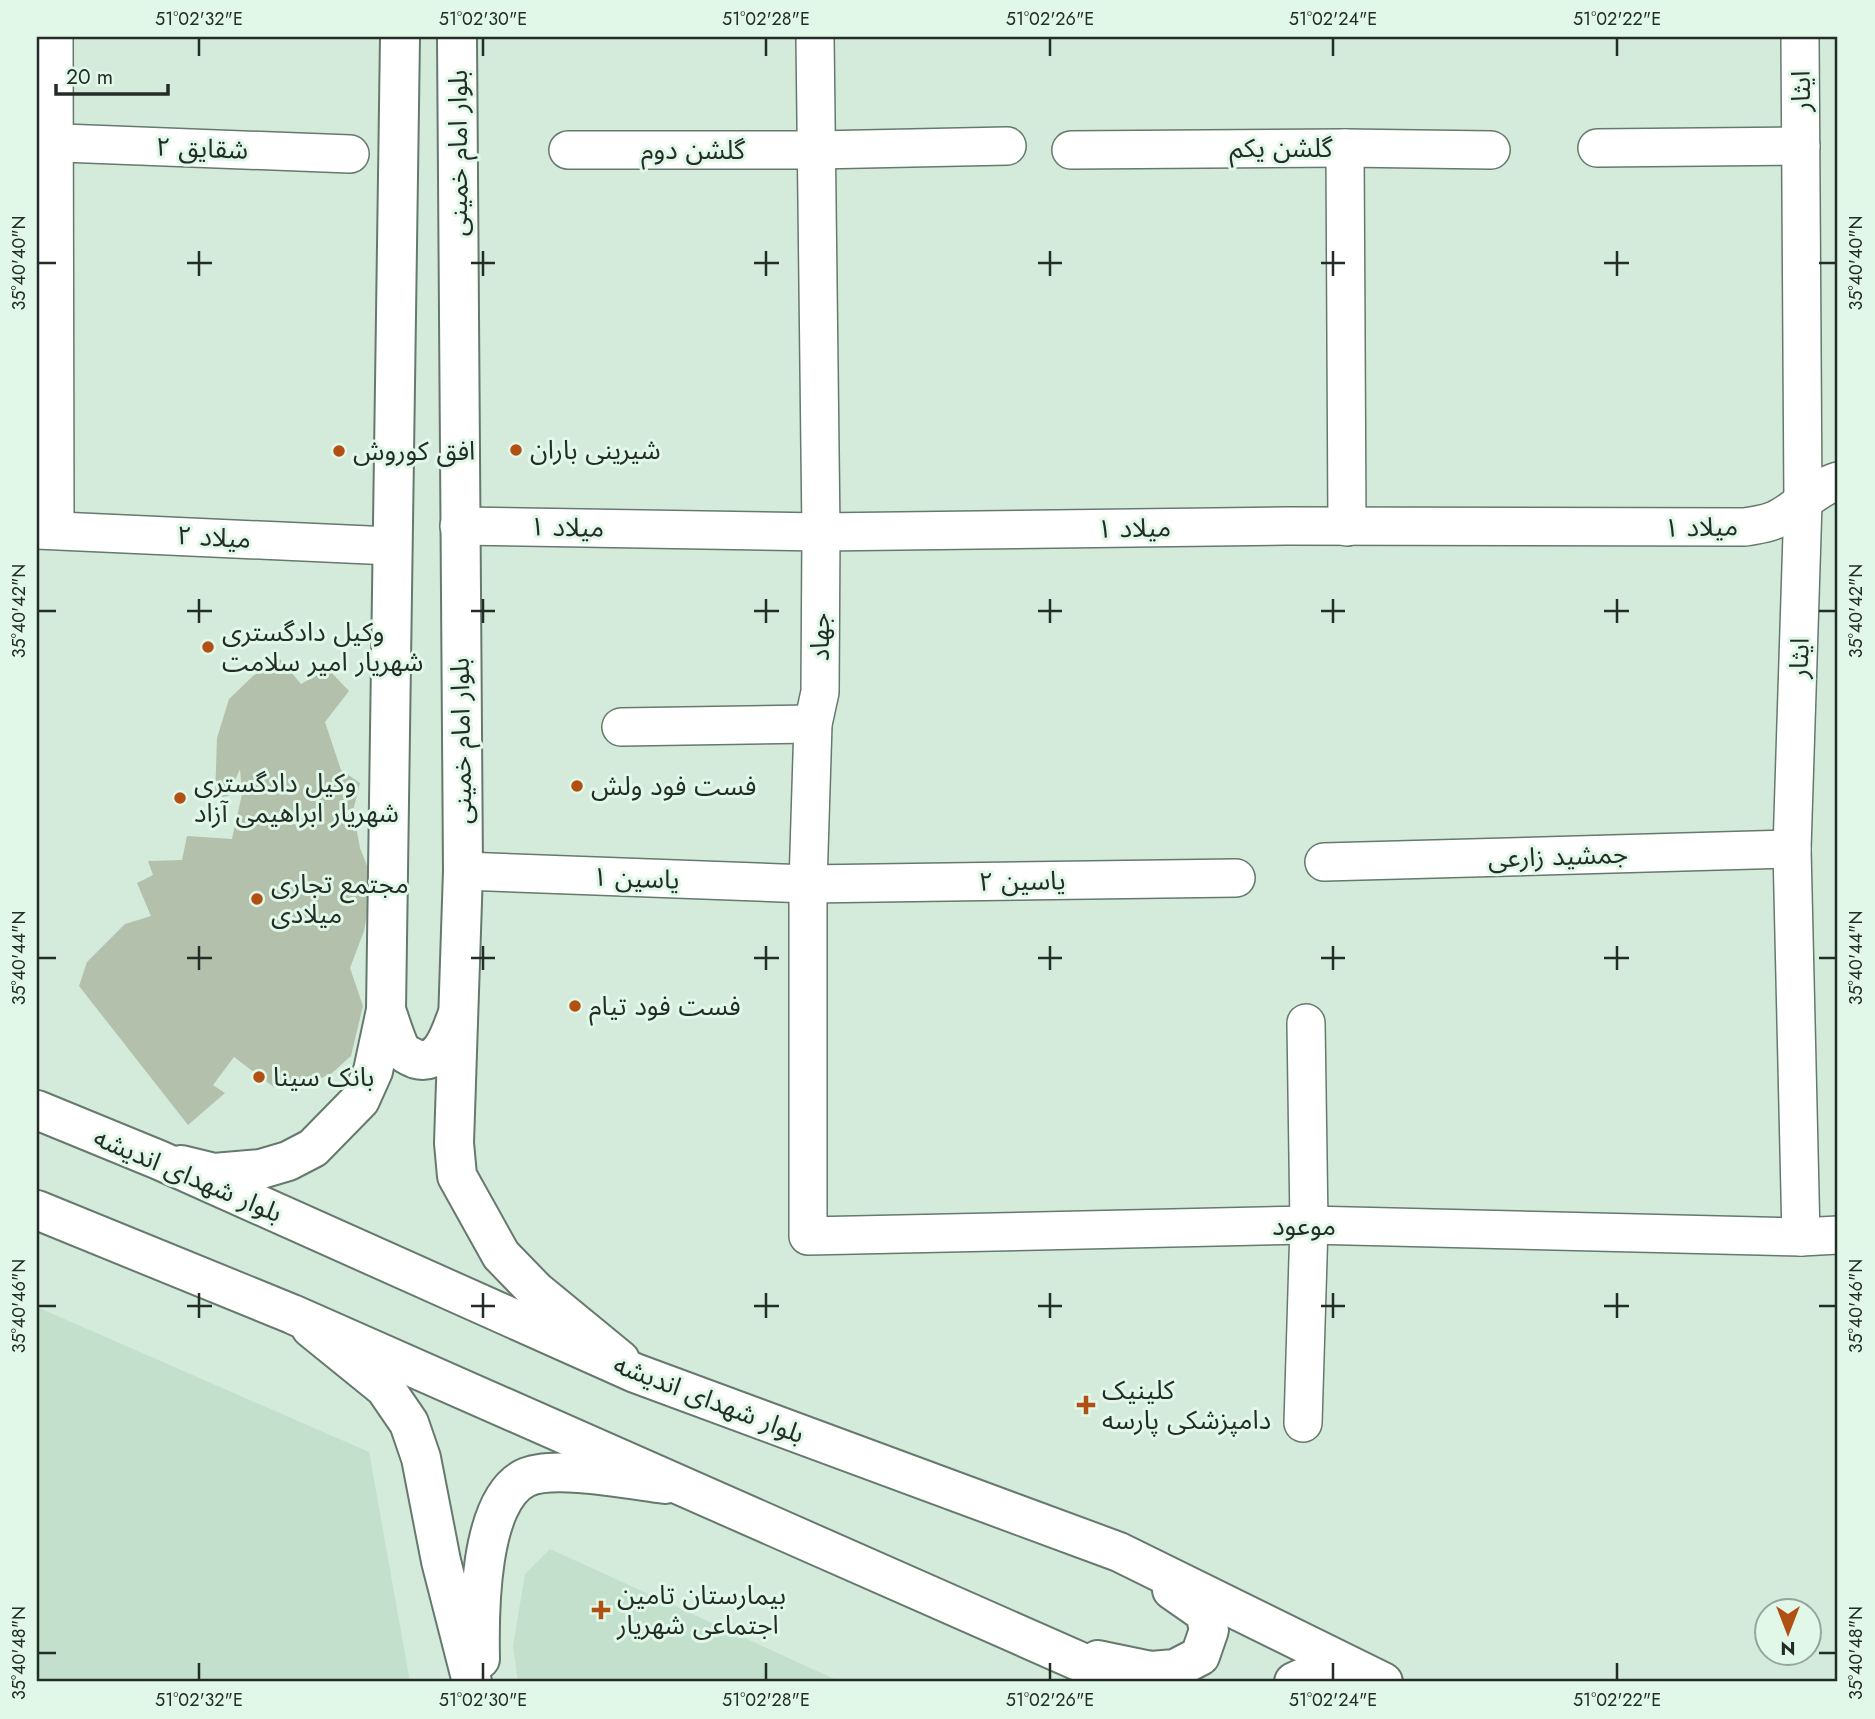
<svg xmlns="http://www.w3.org/2000/svg" width="1875" height="1719" font-family="Jost,'Noto Sans Arabic',sans-serif">
<style>
.built{fill:#c2e0cc}
.building{fill:#b3c0ac}
.lines{fill:none;stroke-linecap:round;stroke-linejoin:round}
.minor-casing{stroke:#65796c;stroke-width:40}
.tertiary-casing{stroke:#65796c;stroke-width:42}
.primary-casing{stroke:#65796c;stroke-width:42}
.minor{stroke:#fff;stroke-width:37}
.tertiary{stroke:#fff;stroke-width:38}
.primary{stroke:#fff;stroke-width:38}
.ticks{fill:none;stroke:#232c26;stroke-width:2.5}
.poi-dot{fill:#b15012;stroke:#e1f8e8;stroke-width:2.5}
.labels{text-anchor:middle;dominant-baseline:central;stroke-width:6;stroke-linejoin:round;paint-order:stroke}
.street-label{font-size:26px;fill:#232c26;stroke:#e1f8e8}
.poi-label{font-size:26px;fill:#232c26;stroke:#e1f8e8;text-anchor:start}
.neatline{fill:none;stroke:#232c26;stroke-width:2.5}
.ticks-label{font-size:18px;text-anchor:middle;fill:#232c26}
</style>
<rect width="100%" height="100%" fill="#d4ebdb"/>
<!-- built -->
<g class="built">
<polygon points="37,1307 369,1452 410,1682 37,1682"/>
<polygon points="550,1549 841,1682 518,1682 513,1646 525,1574"/>
</g>
<!-- building -->
<polygon class="building" points="280,659 301,684 328,669 349,691 325,722 341,770 360,783 353,811 360,848 373,881 364,931 350,968 363,1006 351,1056 332,1073 300,1088 275,1088 234,1057 213,1085 225,1093 188,1125 79,986 87,962 125,924 151,916 137,883 153,875 148,861 182,860 187,836 232,839 242,794 240,769 228,796 215,798 217,738 229,699 253,676"/>
<g class="lines">
<defs>
<g id="minor">
<polyline points="54,37 55,530"/>
<polyline points="815,37 821,532 820,692 813,724 808,884 808,1236 1309,1225 1801,1237 1838,1235"/>
<polyline points="1800,37 1803,503 1792,849 1801,1237"/>
<polyline points="37,142 350,154"/>
<polyline points="1345,148 1347,527"/>
<polyline points="1597,148 1801,146"/>
<polyline points="568,150 817,150 1007,146"/>
<polyline points="1071,150 1345,148 1491,150"/>
<path d="M459,526L821,532L1286,526L1745,527C1755,525 1768,524 1777,519C1799,508 1815,488 1838,481"/>
<polyline points="37,530 391,546"/>
<polyline points="621,727 813,724"/>
<polyline points="1324,862 1792,849"/>
<polyline points="463,871 808,884 1236,878"/>
<polyline points="1303,1423 1309,1225 1306,1023"/>
</g>
<g id="tertiary">
<polyline points="457,37 463,871 454,1143 457,1176 501,1255 536,1291 620,1360"/>
<path d="M386,1010C390,1021 394,1035 399,1046C402,1053 409,1056 416,1059C442,1066 450,1033 457,1016"/>
<polyline points="181,1165 214,1173 261,1169 288,1161 313,1148 360,1100 373,1071 386,1010 400,37"/>
<polyline points="311,1328 385,1388 409,1423 421,1458 441,1561 472,1682"/>
<path d="M480,1659C479,1613 479,1501 525,1478C553,1464 633,1480 665,1484"/>
</g>
<g id="primary">
<polyline points="37,1110 159,1160 635,1373 1119,1552 1383,1682"/>
<polyline points="37,1210 292,1314 1126,1682"/>
<polyline points="1098,1660 1151,1671 1175,1669 1200,1656 1209,1630 1205,1613 1172,1590"/>
<path d="M1294,1682C1316,1670 1335,1676 1357,1682"/>
</g>
</defs>
<!-- minor casing -->
<use href="#minor" class="minor-casing"/>
<!-- tertiary casing -->
<use href="#tertiary" class="tertiary-casing"/>
<!-- primary casing -->
<use href="#primary" class="primary-casing"/>
<!-- minor -->
<use href="#minor" class="minor"/>
<!-- tertiary -->
<use href="#tertiary" class="tertiary"/>
<!-- primary -->
<use href="#primary" class="primary"/>
</g>
<!-- ticks -->
<path class="ticks" d="M199,38V56M483,38V56M766,38V56M1050,38V56M1333,38V56M1617,38V56M199,251V276M483,251V276M766,251V276M1050,251V276M1333,251V276M1617,251V276M38,263H56M187,263H212M471,263H495M754,263H779M1038,263H1062M1321,263H1345M1604,263H1629M1819,263H1836M199,599V623M483,599V623M766,599V623M1050,599V623M1333,599V623M1617,599V623M38,611H56M187,611H212M471,611H495M754,611H779M1038,611H1062M1321,611H1345M1604,611H1629M1819,611H1836M199,946V970M483,946V970M766,946V970M1050,946V970M1333,946V970M1617,946V970M38,958H56M187,958H212M471,958H495M754,958H779M1038,958H1062M1321,958H1345M1604,958H1629M1819,958H1836M199,1293V1318M483,1293V1318M766,1293V1318M1050,1293V1318M1333,1293V1318M1617,1293V1318M38,1306H56M187,1306H212M471,1306H495M754,1306H779M1038,1306H1062M1321,1306H1345M1604,1306H1629M1819,1306H1836M38,1653H56M1819,1653H1836M199,1663V1680M483,1663V1680M766,1663V1680M1050,1663V1680M1333,1663V1680M1617,1663V1680"/>
<!-- markers -->
<g class="poi-dot">
<circle cx="516" cy="450" r="7"/>
<circle cx="339" cy="451" r="7"/>
<circle cx="208" cy="647" r="7"/>
<circle cx="577" cy="786" r="7"/>
<circle cx="180" cy="798" r="7"/>
<circle cx="257" cy="899" r="7"/>
<circle cx="575" cy="1006" r="7"/>
<circle cx="259" cy="1077" r="7"/>
<path d="M1082.5 1394.5h7v7h7v7h-7v7h-7v-7h-7v-7h7z"/>
<path d="M597.5 1599.5h7v7h7v7h-7v7h-7v-7h-7v-7h7z"/>
</g>
<g class="labels">
<!-- street labels -->
<g class="street-label">
<text transform="translate(1801 91) rotate(-90)">ایثار</text>
<text transform="translate(202 148) rotate(2)">شقایق ۲</text>
<text x="1281" y="148">گلشن یکم</text>
<text x="693" y="150">گلشن دوم</text>
<text transform="translate(458 153) rotate(-90)">بلوار امام خمینی</text>
<text transform="translate(567 527) rotate(1)">میلاد ۱</text>
<text transform="translate(1701 527) rotate(-1)">میلاد ۱</text>
<text transform="translate(1134 528) rotate(-1)">میلاد ۱</text>
<text transform="translate(214 537) rotate(3)">میلاد ۲</text>
<text transform="translate(820 637) rotate(-90)">جهاد</text>
<text transform="translate(1799 658) rotate(-88)">ایثار</text>
<text transform="translate(461 741) rotate(-91)">بلوار امام خمینی</text>
<text transform="translate(1558 856) rotate(-2)">جمشید زارعی</text>
<text transform="translate(636 878) rotate(2)">یاسین ۱</text>
<text transform="translate(1022 881) rotate(-1)">یاسین ۲</text>
<text transform="translate(188 1175) rotate(23)">بلوار شهدای اندیشه</text>
<text x="1304" y="1226">موعود</text>
<text transform="translate(709 1399) rotate(21)">بلوار شهدای اندیشه</text>
</g>
<!-- poi labels -->
<g class="poi-label">
<text x="530" y="450">شیرینی باران</text>
<text x="353" y="451">افق کوروش</text>
<text x="222" y="632">وکیل دادگستری<tspan x="222" dy="30">شهریار امیر سلامت</tspan></text>
<text x="194" y="783">وکیل دادگستری<tspan x="194" dy="30">شهریار ابراهیمی آزاد</tspan></text>
<text x="591" y="786">فست فود ولش</text>
<text x="271" y="884">مجتمع تجاری<tspan x="271" dy="30">میلادی</tspan></text>
<text x="589" y="1006">فست فود تیام</text>
<text x="273" y="1077">بانک سینا</text>
<text x="1102" y="1390">کلینیک<tspan x="1102" dy="30">دامپزشکی پارسه</tspan></text>
<text x="617" y="1595">بیمارستان تامین<tspan x="617" dy="30">اجتماعی شهریار</tspan></text>
</g>
</g>
<!-- border -->
<rect width="1875" height="1719" fill="none" stroke="#e1f8e8" stroke-width="77"/>
<!-- north arrow -->
<g transform="translate(1788 1632) rotate(180)"><circle r="33" fill="#e1f8e8" stroke="#95a69a" stroke-width="2"/>
<path d="M0-5L12 26L0 18L-12 26Z" fill="#b15012"/>
<text y="-10" font-size="19" font-weight="bold" text-anchor="middle" fill="#232c26">N</text>
</g>
<!-- scale -->
<path d="M56 84v10h112v-10" fill="none" stroke="#232c26" stroke-width="3.5"/>
<text x="66" y="84" font-size="21" fill="#232c26" stroke="#e1f8e8" stroke-width="5" paint-order="stroke">20 m</text>
<rect x="38" y="38" width="1798" height="1642" class="neatline"/>
<g class="ticks-label">
<text x="199" y="25">51°02'32"E</text>
<text x="483" y="25">51°02'30"E</text>
<text x="766" y="25">51°02'28"E</text>
<text x="1050" y="25">51°02'26"E</text>
<text x="1333" y="25">51°02'24"E</text>
<text x="1617" y="25">51°02'22"E</text>
<text transform="translate(1856 263) rotate(-90)" y="6">35°40'40"N</text>
<text transform="translate(19 263) rotate(-90)" y="6">35°40'40"N</text>
<text transform="translate(1856 611) rotate(-90)" y="6">35°40'42"N</text>
<text transform="translate(19 611) rotate(-90)" y="6">35°40'42"N</text>
<text transform="translate(1856 958) rotate(-90)" y="6">35°40'44"N</text>
<text transform="translate(19 958) rotate(-90)" y="6">35°40'44"N</text>
<text transform="translate(1856 1306) rotate(-90)" y="6">35°40'46"N</text>
<text transform="translate(19 1306) rotate(-90)" y="6">35°40'46"N</text>
<text transform="translate(1856 1653) rotate(-90)" y="6">35°40'48"N</text>
<text transform="translate(19 1653) rotate(-90)" y="6">35°40'48"N</text>
<text x="199" y="1706">51°02'32"E</text>
<text x="483" y="1706">51°02'30"E</text>
<text x="766" y="1706">51°02'28"E</text>
<text x="1050" y="1706">51°02'26"E</text>
<text x="1333" y="1706">51°02'24"E</text>
<text x="1617" y="1706">51°02'22"E</text>
</g>
</svg>
